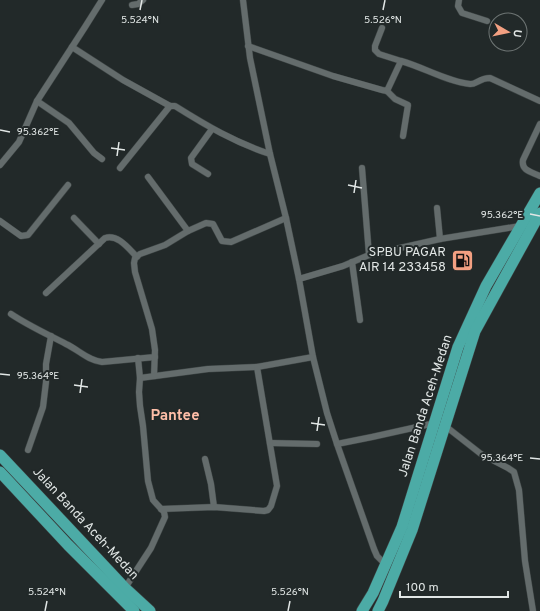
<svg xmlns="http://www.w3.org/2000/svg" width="540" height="611" font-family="Overpass,sans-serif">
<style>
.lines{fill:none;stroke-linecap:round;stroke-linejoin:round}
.street-casing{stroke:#3e4545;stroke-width:7}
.highway-casing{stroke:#3e4545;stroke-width:12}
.street{stroke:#646c6c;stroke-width:6}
.highway{stroke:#4caba6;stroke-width:11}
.ticks{fill:none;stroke:#e1e6e5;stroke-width:1.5}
.labels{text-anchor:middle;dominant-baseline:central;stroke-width:4;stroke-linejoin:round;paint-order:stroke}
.poi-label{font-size:13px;fill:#e1e6e5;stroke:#222929;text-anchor:end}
.street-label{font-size:13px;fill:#e1e6e5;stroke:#222929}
.quarter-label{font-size:15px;font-weight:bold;fill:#febea8;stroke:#222929}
.ticks-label{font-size:10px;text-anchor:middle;fill:#e1e6e5;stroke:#222929;stroke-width:4;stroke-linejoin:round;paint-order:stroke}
</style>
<rect width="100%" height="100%" fill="#222929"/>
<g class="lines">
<defs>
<g id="street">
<polyline points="243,0 250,58 270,154 286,218 299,279 313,357 327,413 337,444 374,549 377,556 386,565"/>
<polyline points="459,0 458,6 462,13 487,21"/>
<polyline points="132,5 138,4 143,0"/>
<polyline points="382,28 375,46 375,50 379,54 401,61"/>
<path d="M248,46L333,76L382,90L387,91L401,61C423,67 448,82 470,84C475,85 480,78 490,78L540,101"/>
<path d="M72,47L123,80L170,106H175C207,126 234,142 270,154"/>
<polyline points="387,91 395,99 408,105 403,136"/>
<polyline points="37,101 69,123 94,153 102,159"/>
<path d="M540,124L523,160C521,171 532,172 540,176"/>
<polyline points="0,165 19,142 37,101 85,27 102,0"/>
<polyline points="120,168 170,106"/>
<polyline points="362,168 369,255"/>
<polyline points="208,174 192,164 191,158 212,129"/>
<polyline points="148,177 188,231"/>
<polyline points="437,208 440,239"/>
<polyline points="74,218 99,244"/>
<polyline points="0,221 21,236 28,235 68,185"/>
<polyline points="352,262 360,320"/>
<polyline points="299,279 343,266 369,255 440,239 520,226"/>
<path d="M46,293L105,238C118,234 128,248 137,257"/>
<path d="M11,314C29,326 47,334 66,344C79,350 87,360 102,362L155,357"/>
<polyline points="154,376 155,350 152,329 135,272 134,263 135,258 140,254 165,245 188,231 206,223 213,224 222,241 231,242 286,218"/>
<polyline points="140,378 208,369 257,367 313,357"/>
<polyline points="444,425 481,454 508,468 514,472 519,490 525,561 533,611"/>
<polyline points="270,443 317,444"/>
<polyline points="337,444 372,437 435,423"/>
<polyline points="28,450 43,407 46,382 46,364 51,336"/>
<polyline points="205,459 211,484 214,507"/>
<polyline points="161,509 214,507 264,511 268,510 271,506 277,486 257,367"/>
<polyline points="125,588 151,548 165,517 164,512 153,500 148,481 143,426 140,406 139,392 140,378 138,358"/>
</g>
<g id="highway">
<polyline points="0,455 125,588 150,611"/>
<polyline points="0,472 68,545 134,611"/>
<polyline points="362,611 373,593 402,527 458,347 486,286 540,193"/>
<polyline points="378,611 383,601 412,530 475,331 540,213"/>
</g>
</defs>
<!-- street casing -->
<use href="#street" class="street-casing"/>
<!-- highway casing -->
<use href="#highway" class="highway-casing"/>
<!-- street -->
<use href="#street" class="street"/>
<!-- highway -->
<use href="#highway" class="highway"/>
</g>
<!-- ticks -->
<path class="ticks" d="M140,10L142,0M383,10L385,0M0,130L10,132M111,148L125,150M117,156L119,142M348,185L362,188M354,193L356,180M530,214L540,216M0,374L10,375M74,385L88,387M80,393L82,379M311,423L325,425M317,431L319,417M530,458L540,459M45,611L47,601M288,611L290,601"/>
<!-- icons -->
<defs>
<symbol id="fuel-square" viewBox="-11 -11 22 22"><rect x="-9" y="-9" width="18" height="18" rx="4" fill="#f3a082" stroke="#222929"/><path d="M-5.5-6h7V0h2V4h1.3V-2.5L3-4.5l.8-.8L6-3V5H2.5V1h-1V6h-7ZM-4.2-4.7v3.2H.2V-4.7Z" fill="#111"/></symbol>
</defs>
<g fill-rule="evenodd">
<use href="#fuel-square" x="450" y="248" width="25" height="25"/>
</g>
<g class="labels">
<!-- poi labels -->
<g class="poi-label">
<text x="446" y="253">SPBU PAGAR<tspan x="446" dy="15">AIR 14 233458</tspan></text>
</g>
<!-- street labels -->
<g class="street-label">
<text transform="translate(426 406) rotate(-72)">Jalan Banda Aceh-Medan</text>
<text transform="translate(85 524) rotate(47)">Jalan Banda Aceh-Medan</text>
</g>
<!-- quarter labels -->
<g class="quarter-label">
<text x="175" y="416">Pantee</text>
</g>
</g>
<g class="ticks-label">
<text x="140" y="23">5.524°N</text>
<text x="383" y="23">5.526°N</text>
<text x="38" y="135">95.362°E</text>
<text x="502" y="218">95.362°E</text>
<text x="38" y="379">95.364°E</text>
<text x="502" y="461">95.364°E</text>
<text x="47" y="595">5.524°N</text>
<text x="290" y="595">5.526°N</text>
</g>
<!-- north arrow -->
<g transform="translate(508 32) rotate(99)"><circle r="19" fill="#222929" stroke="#6e7574"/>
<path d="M0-3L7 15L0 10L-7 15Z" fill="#f3a082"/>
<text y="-6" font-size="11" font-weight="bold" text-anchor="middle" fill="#e1e6e5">U</text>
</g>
<!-- scale -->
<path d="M400 591v6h108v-6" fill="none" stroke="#e1e6e5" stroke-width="2"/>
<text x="406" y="591" font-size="12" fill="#e1e6e5" stroke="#222929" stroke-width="3" paint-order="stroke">100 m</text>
</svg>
